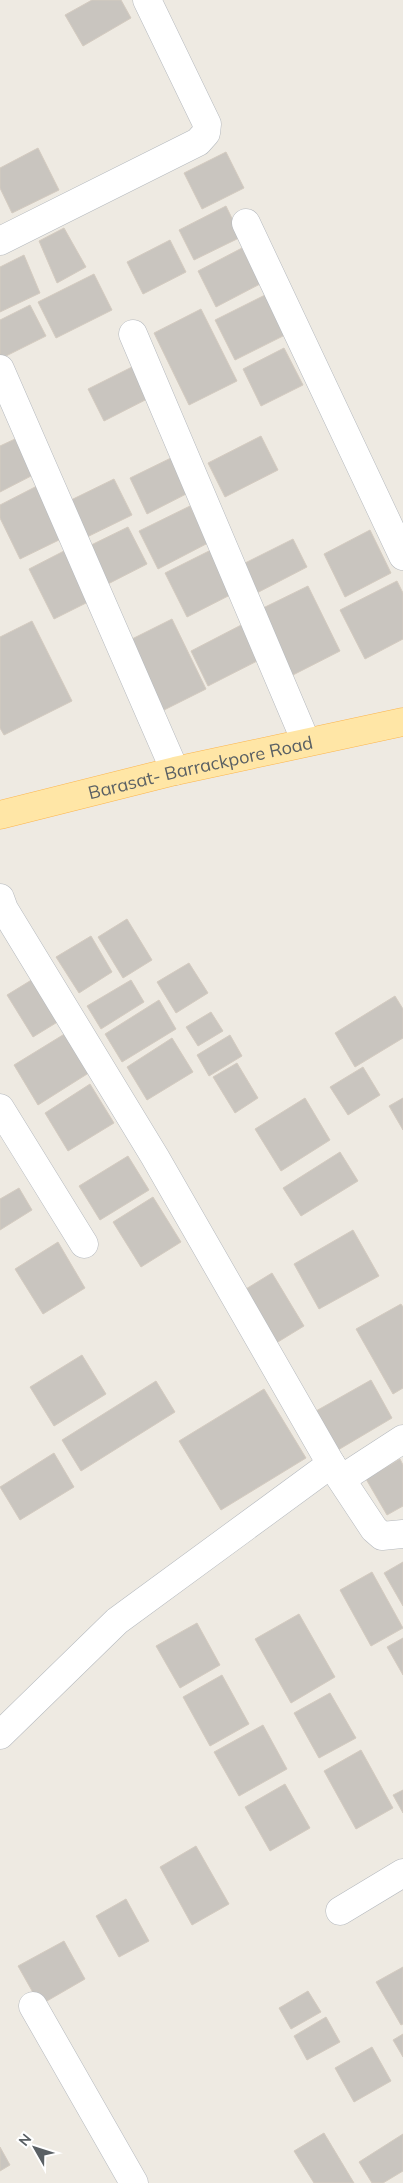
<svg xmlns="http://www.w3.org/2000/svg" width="403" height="2183" font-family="Mulish,sans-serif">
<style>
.building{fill:#c9c5bf;stroke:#d4cbc0}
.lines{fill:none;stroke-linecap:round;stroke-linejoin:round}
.minor-casing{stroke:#b5b9be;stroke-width:29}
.major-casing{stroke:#fcb54d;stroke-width:29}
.minor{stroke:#fff;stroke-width:28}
.major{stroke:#ffe6a6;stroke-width:28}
.labels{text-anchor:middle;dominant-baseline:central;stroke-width:4;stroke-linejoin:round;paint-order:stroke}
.street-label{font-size:18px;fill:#5a6064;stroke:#fff}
</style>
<rect width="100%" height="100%" fill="#eeeae2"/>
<!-- building -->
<g class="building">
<polygon points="92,0 121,0 131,18 83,46 65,15"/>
<polygon points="38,148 59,190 12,213 0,188 0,168"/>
<polygon points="226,152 244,188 202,209 184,173"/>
<polygon points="226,206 241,237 194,260 179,230"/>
<polygon points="64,228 86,267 57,283 39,241"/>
<polygon points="170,240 186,272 143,294 127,262"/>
<polygon points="242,248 260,284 216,307 198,271"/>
<polygon points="24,255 40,293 0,312 0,267"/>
<polygon points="94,274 112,310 56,338 38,302"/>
<polygon points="265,295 285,335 235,360 215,320"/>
<polygon points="30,305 46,336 0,359 0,320"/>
<polygon points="201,309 237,381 189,405 154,333"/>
<polygon points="284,348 303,385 261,406 243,369"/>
<polygon points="138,364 153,396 104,421 88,389"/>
<polygon points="261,436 278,470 225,497 208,463"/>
<polygon points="15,439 33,475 0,492 0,446"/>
<polygon points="175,456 192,491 147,514 130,478"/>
<polygon points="114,479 132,515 87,537 69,501"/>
<polygon points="37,486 63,538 20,559 0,518 0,505"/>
<polygon points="190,506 208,543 158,569 139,531"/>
<polygon points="128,527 147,564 102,587 83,549"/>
<polygon points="370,530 391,573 345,597 324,554"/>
<polygon points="293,539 307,567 251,596 237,567"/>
<polygon points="213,549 234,593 187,617 165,573"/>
<polygon points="64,551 90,601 54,619 29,569"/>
<polygon points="397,581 403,593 403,639 365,659 340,610"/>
<polygon points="308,586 340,651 289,677 257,611"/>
<polygon points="172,619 206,689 162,711 128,641"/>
<polygon points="32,621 72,701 4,735 0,728 0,637"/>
<polygon points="247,622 265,657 208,686 191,651"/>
<polygon points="127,919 152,960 123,978 98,937"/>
<polygon points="91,936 112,972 79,993 56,957"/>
<polygon points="189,963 208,993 176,1013 157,982"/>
<polygon points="38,976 64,1018 33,1037 7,995"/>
<polygon points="131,980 144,1002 101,1029 87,1006"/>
<polygon points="395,996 403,1009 403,1038 355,1067 335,1033"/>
<polygon points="159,1000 176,1029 122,1062 105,1034"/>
<polygon points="211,1012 223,1031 198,1046 186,1027"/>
<polygon points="71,1030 95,1069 38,1105 14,1065"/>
<polygon points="230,1035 242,1056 209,1076 197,1055"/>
<polygon points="172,1038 193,1072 147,1100 127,1067"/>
<polygon points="237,1063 258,1098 235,1113 213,1077"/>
<polygon points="363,1067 380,1095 348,1115 330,1087"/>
<polygon points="90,1084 114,1123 68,1151 45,1113"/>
<polygon points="305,1098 330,1140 281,1171 255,1129"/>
<polygon points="403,1098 403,1130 389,1106"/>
<polygon points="340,1152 358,1181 301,1216 283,1188"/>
<polygon points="128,1156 149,1190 100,1220 79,1186"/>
<polygon points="19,1188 32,1210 0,1230 0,1199"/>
<polygon points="153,1197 181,1242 141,1267 113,1222"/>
<polygon points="353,1230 379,1276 319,1309 294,1264"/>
<polygon points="58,1242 85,1288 43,1314 15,1269"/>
<polygon points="272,1273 304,1326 273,1345 241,1292"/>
<polygon points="401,1304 403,1307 403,1388 393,1394 356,1329"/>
<polygon points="82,1355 106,1394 54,1426 30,1387"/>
<polygon points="371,1380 392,1418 338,1450 316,1411"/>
<polygon points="156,1381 175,1412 81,1471 62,1440"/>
<polygon points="264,1389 306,1458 221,1510 179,1441"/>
<polygon points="54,1453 74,1487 20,1520 0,1487"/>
<polygon points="400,1459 403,1465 403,1506 387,1515 366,1479"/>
<polygon points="403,1562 403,1606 384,1573"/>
<polygon points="372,1572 403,1628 371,1646 340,1590"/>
<polygon points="299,1614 335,1677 291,1703 255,1639"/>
<polygon points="197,1623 220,1665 180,1688 156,1646"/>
<polygon points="403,1638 403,1675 387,1647"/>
<polygon points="222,1675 249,1724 210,1746 183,1697"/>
<polygon points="330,1693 356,1738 319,1758 294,1713"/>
<polygon points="263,1725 287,1769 239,1796 214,1752"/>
<polygon points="361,1750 393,1808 356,1829 324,1771"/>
<polygon points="285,1784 310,1828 270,1851 245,1807"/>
<polygon points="403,1790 403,1813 393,1795"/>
<polygon points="196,1846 229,1904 192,1925 160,1867"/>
<polygon points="126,1899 149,1941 119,1957 96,1916"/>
<polygon points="64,1941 85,1979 40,2005 18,1966"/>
<polygon points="403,1967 403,2024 401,2025 376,1982"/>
<polygon points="308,1991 321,2012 291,2029 279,2008"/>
<polygon points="326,2017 340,2042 307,2060 294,2036"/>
<polygon points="403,2034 403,2057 393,2040"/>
<polygon points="372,2047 391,2081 354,2102 335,2068"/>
<polygon points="324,2133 354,2183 314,2183 294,2151"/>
<polygon points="403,2134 403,2171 383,2183 372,2183 359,2162"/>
<polygon points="0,2147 10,2165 0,2171"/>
</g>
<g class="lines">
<defs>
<g id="minor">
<polyline points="246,223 403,556"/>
<polyline points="0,241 198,142 206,133 207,124 147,0"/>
<polyline points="133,334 306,742"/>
<polyline points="0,369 175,771"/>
<polyline points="0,898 4,909 155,1157 331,1464 117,1621 0,1735"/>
<polyline points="0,1108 84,1244"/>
<polyline points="331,1464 374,1529 382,1536 403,1534"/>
<polyline points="343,1478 403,1439"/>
<polyline points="340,1911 403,1873"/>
<polyline points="33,2006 134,2183"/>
</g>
<g id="major">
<path id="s1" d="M0,815L175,771L403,722"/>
</g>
</defs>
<!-- minor casing -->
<use href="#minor" class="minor-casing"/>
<!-- major casing -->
<use href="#major" class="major-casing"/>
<!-- minor -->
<use href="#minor" class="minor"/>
<!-- major -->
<use href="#major" class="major"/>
</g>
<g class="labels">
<!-- street labels -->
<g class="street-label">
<text stroke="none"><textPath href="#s1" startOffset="206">Barasat- Barrackpore Road</textPath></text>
</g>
</g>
<!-- north arrow -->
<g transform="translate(35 2148) rotate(309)" stroke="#ffffff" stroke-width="4" paint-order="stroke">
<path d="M0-4L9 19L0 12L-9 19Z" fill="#5a6064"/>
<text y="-8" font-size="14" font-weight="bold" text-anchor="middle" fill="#5a6064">N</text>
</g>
</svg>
